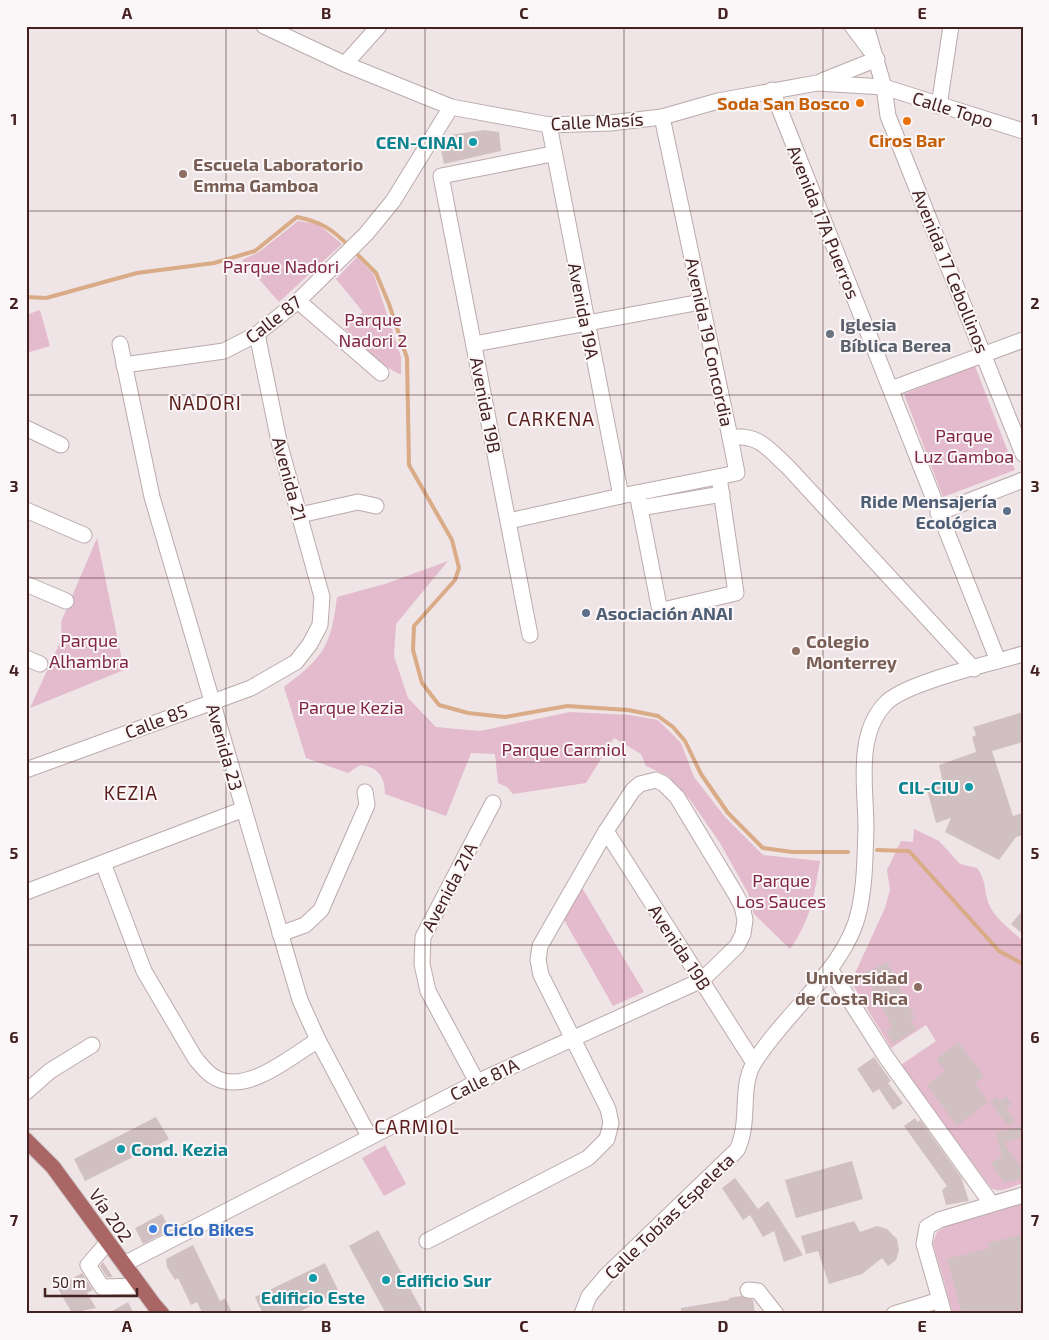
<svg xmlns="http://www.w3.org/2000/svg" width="1049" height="1340" font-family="'Exo 2',sans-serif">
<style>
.green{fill:#e3bbcd}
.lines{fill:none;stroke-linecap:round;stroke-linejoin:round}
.stream{stroke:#daab87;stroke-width:4}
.building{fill:#d1c0c2}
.minor-casing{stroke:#bcaaab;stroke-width:17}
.major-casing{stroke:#cbc1c1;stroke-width:17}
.minor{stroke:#fff;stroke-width:15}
.major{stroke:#aa6664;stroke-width:15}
.grid{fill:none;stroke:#442121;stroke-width:1;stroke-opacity:0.55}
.food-dot{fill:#e8710a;stroke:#fbf6f7;stroke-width:2}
.culture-dot{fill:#0f9aa8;stroke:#fbf6f7;stroke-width:2}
.education-dot{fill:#8d6e63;stroke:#fbf6f7;stroke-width:2}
.worship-dot{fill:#6b7280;stroke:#fbf6f7;stroke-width:2}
.service-dot{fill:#5c6f8a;stroke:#fbf6f7;stroke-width:2}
.shop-dot{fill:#3f7fe0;stroke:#fbf6f7;stroke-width:2}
.labels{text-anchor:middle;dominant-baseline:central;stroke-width:4;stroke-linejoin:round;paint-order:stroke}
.food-label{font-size:18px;font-weight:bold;fill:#c56008;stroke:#fbf6f7;text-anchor:end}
.street-label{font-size:18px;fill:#442121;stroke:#fbf6f7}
.culture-label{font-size:18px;font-weight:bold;fill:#0d838f;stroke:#fbf6f7;text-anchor:end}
.education-label{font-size:18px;font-weight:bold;fill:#785e54;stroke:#fbf6f7;text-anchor:start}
.park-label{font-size:18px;fill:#802644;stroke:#fbf6f7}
.worship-label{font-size:18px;font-weight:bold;fill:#5b616d;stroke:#fbf6f7;text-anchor:start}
.service-label{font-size:18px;font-weight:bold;fill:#4e5e75;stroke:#fbf6f7;text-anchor:end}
.shop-label{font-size:18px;font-weight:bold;fill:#366cbe;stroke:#fbf6f7;text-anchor:start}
.neighbourhood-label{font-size:19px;letter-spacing:1px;fill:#591c1a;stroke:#fbf6f7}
.neatline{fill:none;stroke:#442121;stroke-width:2}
.grid-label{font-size:16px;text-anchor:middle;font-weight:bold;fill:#442121}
</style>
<rect width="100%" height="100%" fill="#efe4e6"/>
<!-- green -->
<g class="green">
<polygon points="298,221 318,224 342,244 279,302 242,260 259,252"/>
<polygon points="357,257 374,275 401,357 401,375 383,365 344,328 363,312 336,279"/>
<polygon points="40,310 50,346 26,353 26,315"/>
<polygon points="975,366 1015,470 943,497 904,394"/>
<polygon points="97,538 124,670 30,708 62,638 61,622"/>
<path d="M448,561L396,624L394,656L408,698L436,727L480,731L570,712L630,715L658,720L681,743L694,777L725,817L763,855L820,861C814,895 811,920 790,949L754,914L748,893L720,843L691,801L668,776L646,766L641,754L614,738L586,783L513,794L507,787L498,783L495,754L471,753L446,816L385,794C385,776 378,767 360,765L348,773L306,758L284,687C324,657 331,646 337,597L385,584Z"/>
<path d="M914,829L939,841L960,864L977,868C986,880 984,889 988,902C993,917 1011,930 1023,941V1183C1013,1186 1001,1194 991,1188L901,1065L936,1041L926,1025L891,1048L851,982L885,908L890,890L887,870L901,841L913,842Z"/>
<polygon points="581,886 644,992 613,1006 563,918"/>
<polygon points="385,1145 406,1184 384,1196 362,1158"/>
<polygon points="1023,1203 1023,1314 953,1314 933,1243 937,1232 948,1225"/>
</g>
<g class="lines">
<!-- stream -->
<g class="stream">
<polyline points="355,252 376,273 389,304 407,358 409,465 452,540 459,568 455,580 414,626 413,650 422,683 439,705 468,713 505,717 567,706 628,710 658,716 673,727 685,741 701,774 728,813 763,848 792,852 848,852"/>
<path d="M26,297L46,298L137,273L214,263L255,251L297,217C322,222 332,229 350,247"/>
<polyline points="877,850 909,851 999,951 1023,964"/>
</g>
</g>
<!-- building -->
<g class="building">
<polygon points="484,130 499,132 501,151 444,164 441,150 450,135"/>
<polygon points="1023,712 1023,742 992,751 1013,816 1023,813 1023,835 1016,837 999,860 945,832 951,818 936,823 927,789 943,784 939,765 976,752 972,737 976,735 973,727"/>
<polygon points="1023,910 1023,934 1011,924"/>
<polygon points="887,962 915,1018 911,1020 916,1030 893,1044 886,1031 892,1028 865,973"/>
<polygon points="958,1042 984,1076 975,1083 988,1102 957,1126 927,1085 945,1071 936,1059"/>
<polygon points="874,1057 891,1081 888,1083 903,1103 893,1110 879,1089 873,1093 857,1069"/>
<polygon points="1006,1096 1012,1104 1006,1109 1015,1121 1008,1126 990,1102 997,1097 1000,1101"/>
<polygon points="156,1117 169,1139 85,1181 74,1159"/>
<polygon points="915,1118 918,1122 920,1120 961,1177 969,1201 946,1205 942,1190 947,1186 904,1126"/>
<polygon points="1023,1126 1023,1137 1004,1143 1023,1170 1023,1178 1004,1183 991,1163 1002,1156 995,1133"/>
<polygon points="852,1161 863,1199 796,1218 785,1180"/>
<polygon points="735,1178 758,1209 768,1201 803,1255 784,1262 774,1231 763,1237 750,1215 743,1220 722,1188"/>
<polygon points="162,1214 170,1230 143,1244 135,1228"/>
<polygon points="854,1221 860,1232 877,1226 887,1229 897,1239 899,1250 896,1260 888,1266 882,1258 862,1274 829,1284 818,1251 806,1254 801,1236"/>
<polygon points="378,1230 424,1314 386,1314 349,1246"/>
<polygon points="1023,1234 1023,1314 962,1314 947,1259 990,1248 988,1243"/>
<polygon points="193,1245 220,1301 225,1298 233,1314 203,1314 197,1302 191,1305 178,1278 175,1280 167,1267 166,1259"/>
<polygon points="103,1262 113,1277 107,1277 100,1266"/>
<polygon points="325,1263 339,1292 295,1314 263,1314 255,1297"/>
<polygon points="82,1273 93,1290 87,1293 96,1308 72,1313 57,1287"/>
<polygon points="741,1296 753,1300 755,1314 681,1314 681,1308 729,1300 729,1298"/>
<polygon points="128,1302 134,1314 107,1314"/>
</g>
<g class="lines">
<defs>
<g id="minor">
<polyline points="264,26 345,64 451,107 549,125 610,123 662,117 718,101 817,83 884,87 1023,131"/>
<polyline points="852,26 870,50"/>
<polyline points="866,26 884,87 888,116 1023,454"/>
<polyline points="345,64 379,26"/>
<polyline points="822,81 877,59"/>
<polyline points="772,90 998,661"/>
<polyline points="939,106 951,26"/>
<path d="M662,117L730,437C761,435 767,448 788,467L974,669"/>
<polyline points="549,125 621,496"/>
<polyline points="298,301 381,373"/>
<polyline points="120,344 152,497 300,1000 318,1040 369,1136"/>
<polyline points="474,344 701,302"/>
<polyline points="124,365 224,351 257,334 298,301 366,234 393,201 451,107"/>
<polyline points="891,389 1023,340"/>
<polyline points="26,428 61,445"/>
<polyline points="637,493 659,606 663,610 736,593 719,477"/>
<polyline points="640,508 722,494"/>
<polyline points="26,510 84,535"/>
<polyline points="938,513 1023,480"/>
<polyline points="300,515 358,502 376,506"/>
<polyline points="509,521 621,496 737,473 730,437"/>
<polyline points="26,584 66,601"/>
<polyline points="530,635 441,176 552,154"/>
<polyline points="26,658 40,664"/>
<polyline points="26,770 251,688 296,662 310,644 320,625 322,597 280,446 257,334"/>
<polyline points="606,831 754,1063"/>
<path d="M103,863L144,971L195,1058C202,1066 208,1075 218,1079C249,1093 292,1056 318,1040"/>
<polyline points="26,892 244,809"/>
<polyline points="280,934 305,925 321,910 367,805 365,792"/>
<polyline points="830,969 886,1057 991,1203"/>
<polyline points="477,1082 428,991 422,964 423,937 493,803"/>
<polyline points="26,1092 50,1071 92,1045"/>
<polyline points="108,1242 88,1265 102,1287 140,1286"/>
<polyline points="124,1264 477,1082 702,980 737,946 743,934 745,920 742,906 735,893 677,797 664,784 656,780 640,784 633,790 606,831 540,946 538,960 541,975 608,1109 611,1123 607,1139 588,1158 427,1241"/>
<polyline points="748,1290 758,1291 776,1314"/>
<path d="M582,1314L589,1296L606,1276L737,1150C751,1121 739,1088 754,1063C784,1013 847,968 859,911C865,884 865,856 866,828C866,789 855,736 885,704C903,683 993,663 1023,654"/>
<polyline points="894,1314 940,1300"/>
<polyline points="944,1314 924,1244 927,1227 939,1220 1023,1195"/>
</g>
<polyline id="major" points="26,1140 53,1167 154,1305 162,1314"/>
</defs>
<!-- minor casing -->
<use href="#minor" class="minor-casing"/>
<!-- major casing -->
<use href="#major" class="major-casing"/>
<!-- minor -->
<use href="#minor" class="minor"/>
<!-- major -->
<use href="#major" class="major"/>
</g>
<!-- grid -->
<path class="grid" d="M226,26V1314M425,26V1314M624,26V1314M823,26V1314M26,211H1023M26,395H1023M26,578H1023M26,762H1023M26,945H1023M26,1129H1023"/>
<!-- markers -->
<g class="food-dot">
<circle cx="860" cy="103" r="5"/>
<circle cx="907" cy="121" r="5"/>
</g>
<g class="culture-dot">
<circle cx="473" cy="142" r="5"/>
<circle cx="969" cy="787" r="5"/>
<circle cx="121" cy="1149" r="5"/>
<circle cx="313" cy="1278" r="5"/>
<circle cx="386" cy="1280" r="5"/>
</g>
<g class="education-dot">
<circle cx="183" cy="174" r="5"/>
<circle cx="796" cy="651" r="5"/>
<circle cx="918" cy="987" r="5"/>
</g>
<circle class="worship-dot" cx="830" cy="334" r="5"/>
<g class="service-dot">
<circle cx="1007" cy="511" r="5"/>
<circle cx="586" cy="613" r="5"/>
</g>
<circle class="shop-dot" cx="153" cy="1229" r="5"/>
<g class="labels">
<!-- food labels -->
<g class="food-label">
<text x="850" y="103">Soda San Bosco</text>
<text x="907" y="140" text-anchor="middle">Ciros Bar</text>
</g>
<!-- street labels -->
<g class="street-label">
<text transform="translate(953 109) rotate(17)">Calle Topo</text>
<text transform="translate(597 121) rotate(-3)">Calle Masís</text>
<text transform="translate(824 222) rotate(68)">Avenida 17A Puerros</text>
<text transform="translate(951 271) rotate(68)">Avenida 17 Cebollinos</text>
<text transform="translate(584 311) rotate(79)">Avenida 19A</text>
<text transform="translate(273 319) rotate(-38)">Calle 87</text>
<text transform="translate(710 342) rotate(78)">Avenida 19 Concordia</text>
<text transform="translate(486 405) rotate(79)">Avenida 19B</text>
<text transform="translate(290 479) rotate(75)">Avenida 21</text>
<text transform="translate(156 721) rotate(-21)">Calle 85</text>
<text transform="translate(225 747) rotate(74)">Avenida 23</text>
<text transform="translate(449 887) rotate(-62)">Avenida 21A</text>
<text transform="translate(680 947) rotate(57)">Avenida 19B</text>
<text transform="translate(484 1079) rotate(-26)">Calle 81A</text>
<text transform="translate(111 1215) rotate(55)">Vía 202</text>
<text transform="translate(669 1216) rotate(-44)">Calle Tobías Espeleta</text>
</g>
<!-- culture labels -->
<g class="culture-label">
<text x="463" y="142">CEN-CINAI</text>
<text x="959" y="787">CIL-CIU</text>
<text x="131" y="1149" text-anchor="start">Cond. Kezia</text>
<text x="396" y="1280" text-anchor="start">Edificio Sur</text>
<text x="313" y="1297" text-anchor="middle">Edificio Este</text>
</g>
<!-- education labels -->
<g class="education-label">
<text x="193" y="164">Escuela Laboratorio<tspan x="193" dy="21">Emma Gamboa</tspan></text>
<text x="806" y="641">Colegio<tspan x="806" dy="21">Monterrey</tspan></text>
<text x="908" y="977" text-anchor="end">Universidad<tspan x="908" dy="21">de Costa Rica</tspan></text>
</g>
<!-- park labels -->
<g class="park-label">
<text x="281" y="266">Parque Nadori</text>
<text x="373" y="319">Parque<tspan x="373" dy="21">Nadori 2</tspan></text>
<text x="964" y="435">Parque<tspan x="964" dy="21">Luz Gamboa</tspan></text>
<text x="89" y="640">Parque<tspan x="89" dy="21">Alhambra</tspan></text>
<text x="351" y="707">Parque Kezia</text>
<text x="564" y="749">Parque Carmiol</text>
<text x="781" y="880">Parque<tspan x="781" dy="21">Los Sauces</tspan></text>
</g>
<!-- worship labels -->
<g class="worship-label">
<text x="840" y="324">Iglesia<tspan x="840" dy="21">Bíblica Berea</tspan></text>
</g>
<!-- service labels -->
<g class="service-label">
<text x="997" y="501">Ride Mensajería<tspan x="997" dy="21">Ecológica</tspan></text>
<text x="596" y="613" text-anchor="start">Asociación ANAI</text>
</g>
<!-- shop labels -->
<g class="shop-label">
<text x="163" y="1229">Ciclo Bikes</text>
</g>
<!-- neighbourhood labels -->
<g class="neighbourhood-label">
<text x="205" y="402">NADORI</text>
<text x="551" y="418">CARKENA</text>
<text x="131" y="792">KEZIA</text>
<text x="417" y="1126">CARMIOL</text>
</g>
</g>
<!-- border -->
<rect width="1049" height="1340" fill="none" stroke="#fbf6f7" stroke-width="55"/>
<!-- scale -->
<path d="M45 1288v8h92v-8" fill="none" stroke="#442121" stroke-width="2.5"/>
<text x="52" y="1288" font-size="15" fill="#442121" stroke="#fbf6f7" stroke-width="4" paint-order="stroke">50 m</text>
<rect x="28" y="28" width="994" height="1284" class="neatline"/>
<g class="grid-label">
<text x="127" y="19">A</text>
<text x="326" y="19">B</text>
<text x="524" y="19">C</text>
<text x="723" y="19">D</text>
<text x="922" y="19">E</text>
<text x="14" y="125">1</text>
<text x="1035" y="125">1</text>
<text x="14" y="309">2</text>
<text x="1035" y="309">2</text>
<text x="14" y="492">3</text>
<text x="1035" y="492">3</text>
<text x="14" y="676">4</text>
<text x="1035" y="676">4</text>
<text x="14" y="859">5</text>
<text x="1035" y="859">5</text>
<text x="14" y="1043">6</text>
<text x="1035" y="1043">6</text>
<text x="14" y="1226">7</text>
<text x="1035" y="1226">7</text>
<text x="127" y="1332">A</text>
<text x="326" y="1332">B</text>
<text x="524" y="1332">C</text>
<text x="723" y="1332">D</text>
<text x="922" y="1332">E</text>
</g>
</svg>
